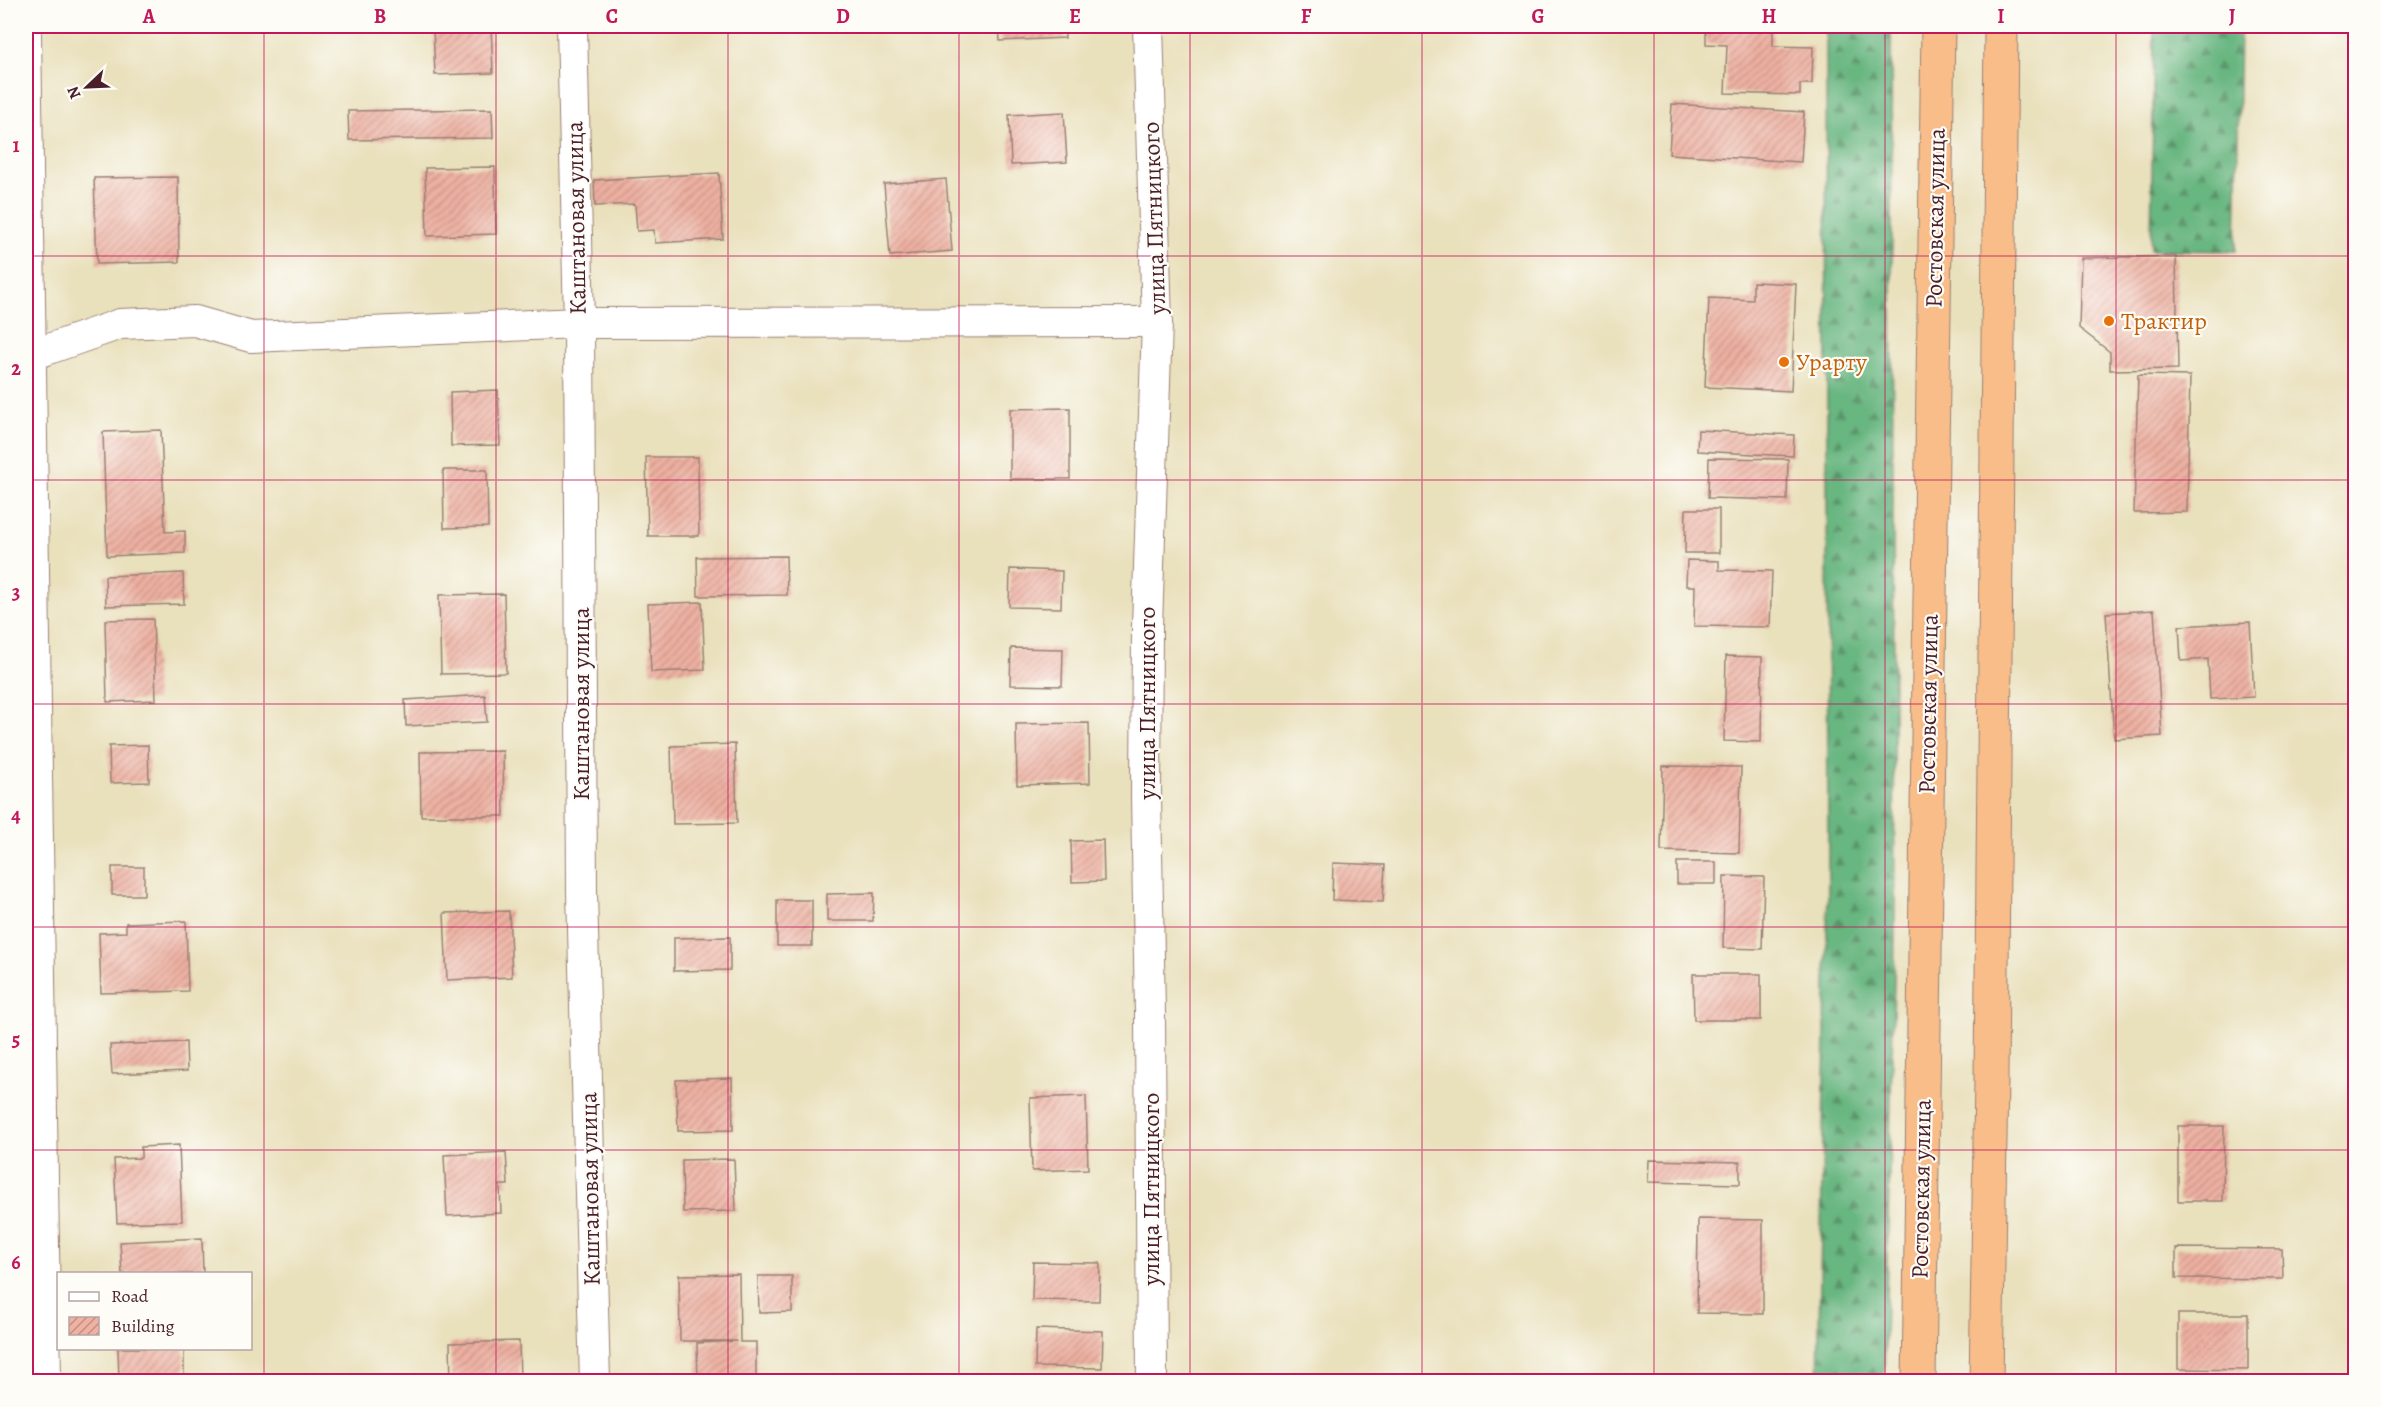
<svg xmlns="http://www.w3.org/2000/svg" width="2381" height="1407" font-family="Alegreya,serif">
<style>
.forest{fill:url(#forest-firs);stroke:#596a56;stroke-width:1.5}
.building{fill:url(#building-hatch)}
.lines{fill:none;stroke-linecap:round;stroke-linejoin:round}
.minor-casing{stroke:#9a8074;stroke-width:32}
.trunk-casing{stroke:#9a8074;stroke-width:35}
.minor{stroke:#fff;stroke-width:30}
.trunk{stroke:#f8bd89;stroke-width:33}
.grid{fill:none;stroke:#c2185b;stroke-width:1.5;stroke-opacity:0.55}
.food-dot{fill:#e8710a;stroke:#fdfcf7;stroke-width:2}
.labels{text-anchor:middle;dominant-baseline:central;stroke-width:4.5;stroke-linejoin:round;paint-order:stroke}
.street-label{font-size:24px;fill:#4a1f2b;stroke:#fdfcf7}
.food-label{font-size:24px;fill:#c56008;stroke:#fdfcf7;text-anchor:start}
.neatline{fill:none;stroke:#c2185b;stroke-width:2}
.grid-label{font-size:20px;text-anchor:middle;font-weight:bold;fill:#c2185b}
</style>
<defs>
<pattern id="forest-firs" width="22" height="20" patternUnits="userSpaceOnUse" patternTransform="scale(1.5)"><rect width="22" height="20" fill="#68b680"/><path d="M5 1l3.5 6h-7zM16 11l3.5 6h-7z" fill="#589369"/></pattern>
<pattern id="building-hatch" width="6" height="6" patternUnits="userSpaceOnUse" patternTransform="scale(1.5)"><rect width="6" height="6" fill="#eeb1a2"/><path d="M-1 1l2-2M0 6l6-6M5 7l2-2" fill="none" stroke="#c38f84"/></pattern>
</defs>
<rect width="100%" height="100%" fill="#fdfcf7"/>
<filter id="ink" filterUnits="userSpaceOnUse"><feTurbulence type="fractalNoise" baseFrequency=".0167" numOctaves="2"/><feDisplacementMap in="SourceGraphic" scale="12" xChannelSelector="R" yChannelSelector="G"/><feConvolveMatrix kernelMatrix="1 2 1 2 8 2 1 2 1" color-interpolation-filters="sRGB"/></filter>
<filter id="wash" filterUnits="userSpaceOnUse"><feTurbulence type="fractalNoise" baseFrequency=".008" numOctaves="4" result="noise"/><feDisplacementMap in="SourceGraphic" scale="24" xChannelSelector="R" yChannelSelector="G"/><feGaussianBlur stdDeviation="1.35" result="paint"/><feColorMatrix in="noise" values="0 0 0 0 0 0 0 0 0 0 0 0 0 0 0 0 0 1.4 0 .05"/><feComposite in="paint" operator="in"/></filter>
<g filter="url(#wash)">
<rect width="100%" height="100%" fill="#e9e0bc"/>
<!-- forest -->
<g class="forest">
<polygon points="1826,26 1891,26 1895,938 1884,1382 1818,1381 1828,884"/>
<polygon points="2154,26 2240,26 2236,251 2151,250"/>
</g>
<g id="blocks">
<!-- building -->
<g class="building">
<polygon points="433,26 491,26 493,73 435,75"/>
<polygon points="999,26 1064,26 1065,38 1000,41"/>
<polygon points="1706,26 1773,26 1773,46 1813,47 1812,84 1800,84 1800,95 1725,93 1727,45 1706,44"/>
<polygon points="1672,104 1804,112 1801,162 1669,154"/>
<polygon points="492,109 493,138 349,140 348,111"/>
<polygon points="1064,112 1067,162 1011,165 1009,115"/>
<polygon points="495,167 496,234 427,236 425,168"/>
<polygon points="719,173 723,239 655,243 654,230 637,231 635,204 595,206 594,180"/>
<polygon points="178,177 179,262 97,264 94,178"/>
<polygon points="946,179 952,251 890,256 884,184"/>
<polygon points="2176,256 2178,369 2110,370 2110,352 2079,328 2081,258"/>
<polygon points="1753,282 1796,284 1791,391 1705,387 1709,298 1753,300"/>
<polygon points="2138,375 2190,376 2187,512 2134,513"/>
<polygon points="498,390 500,445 451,446 450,392"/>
<polygon points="1070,408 1070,479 1010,479 1010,409"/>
<polygon points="161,430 165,532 185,531 185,553 107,556 103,432"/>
<polygon points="1698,430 1794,435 1793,456 1697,451"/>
<polygon points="646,457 698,457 699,536 648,536"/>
<polygon points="1709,458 1788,459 1787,500 1708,498"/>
<polygon points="443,470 487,470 488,527 444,528"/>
<polygon points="1686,509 1719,509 1719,553 1685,553"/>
<polygon points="786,556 787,595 698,596 697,557"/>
<polygon points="1687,560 1719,561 1719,570 1772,571 1770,627 1694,626 1695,586 1686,586"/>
<polygon points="1010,569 1062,571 1061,608 1009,607"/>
<polygon points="183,573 184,604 106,606 105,576"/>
<polygon points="504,594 506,673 441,674 439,595"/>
<polygon points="702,602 705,670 651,672 648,604"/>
<polygon points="2154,610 2162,736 2114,739 2106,613"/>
<polygon points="153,619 156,700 107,702 105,620"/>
<polygon points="2250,622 2254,697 2210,699 2208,659 2181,661 2179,626"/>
<polygon points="1011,648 1063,649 1062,686 1010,685"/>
<polygon points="1726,656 1762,657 1761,742 1724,741"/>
<polygon points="485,695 487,722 406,726 405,700"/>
<polygon points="1089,723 1090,783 1017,785 1016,724"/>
<polygon points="735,744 737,823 673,824 671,746"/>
<polygon points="148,745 149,782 110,783 109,746"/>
<polygon points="503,751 504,816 421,816 420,752"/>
<polygon points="1663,766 1741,767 1739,853 1661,851"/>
<polygon points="1103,840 1104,881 1072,882 1071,841"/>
<rect x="1677" y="862" width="39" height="22"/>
<polygon points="1333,863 1385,865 1383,902 1332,900"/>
<rect x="112" y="867" width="32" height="28"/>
<polygon points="1724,876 1764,877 1762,949 1723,948"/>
<polygon points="874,893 873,921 827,921 827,894"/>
<rect x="777" y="900" width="35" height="46"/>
<polygon points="509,911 512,977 447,980 444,913"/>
<polygon points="186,921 188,991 101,993 99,933 126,932 126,923"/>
<polygon points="730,937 730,970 674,971 674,938"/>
<polygon points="1693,974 1761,974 1761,1020 1694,1020"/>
<polygon points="186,1042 187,1071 112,1074 110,1045"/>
<polygon points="732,1078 733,1130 678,1131 676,1080"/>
<polygon points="1086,1096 1088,1169 1032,1171 1030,1098"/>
<polygon points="2178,1126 2224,1126 2223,1201 2178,1201"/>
<polygon points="179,1145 182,1221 117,1223 114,1159 141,1158 141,1147"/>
<polygon points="506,1152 508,1185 500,1185 501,1213 447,1216 444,1155"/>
<polygon points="734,1159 736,1211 683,1212 682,1160"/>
<polygon points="1649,1160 1740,1162 1740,1184 1648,1182"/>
<polygon points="1698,1219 1763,1220 1763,1314 1697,1313"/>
<polygon points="202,1238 203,1274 122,1274 120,1242"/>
<polygon points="2176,1248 2282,1249 2283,1279 2176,1278"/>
<polygon points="1033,1262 1100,1263 1099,1301 1032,1300"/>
<polygon points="739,1274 740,1342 756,1342 756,1382 698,1382 697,1343 737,1341 680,1341 679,1275"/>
<polygon points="758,1276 792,1276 792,1312 759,1313"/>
<polygon points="2178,1314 2248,1314 2248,1370 2178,1369"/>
<polygon points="1036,1329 1103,1331 1102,1368 1035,1367"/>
<polygon points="519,1341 520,1382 451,1382 450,1343"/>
<polygon points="118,1348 184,1348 184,1382 119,1382"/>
</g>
</g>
</g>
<g filter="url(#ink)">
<use href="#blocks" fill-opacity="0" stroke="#9a8074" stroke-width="1.5"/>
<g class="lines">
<defs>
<g id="minor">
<polyline points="572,26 579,323 582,892 595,1382"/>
<polyline points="1148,26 1157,322 1147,627 1146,796 1150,1013 1152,1382"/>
<polyline points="26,32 46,1382"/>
<polyline points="26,357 120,324 195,321 251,337 579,323 1157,322"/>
</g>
<g id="trunk">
<polyline points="1919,1382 1938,26"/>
<polyline points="1986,1382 1991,1079 2001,26"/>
</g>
</defs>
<!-- minor casing -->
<use href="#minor" class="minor-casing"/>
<!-- trunk casing -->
<use href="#trunk" class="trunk-casing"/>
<!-- minor -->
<use href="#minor" class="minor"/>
<!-- trunk -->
<use href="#trunk" class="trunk"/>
</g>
</g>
<!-- grid -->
<path class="grid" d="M264,26V1382M496,26V1382M728,26V1382M959,26V1382M1190,26V1382M1422,26V1382M1654,26V1382M1885,26V1382M2116,26V1382M26,256H2356M26,480H2356M26,704H2356M26,927H2356M26,1150H2356"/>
<!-- markers -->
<g class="food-dot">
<circle cx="2109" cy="321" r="6"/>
<circle cx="1784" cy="362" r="6"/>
</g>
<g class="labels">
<!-- street labels -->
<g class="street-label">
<text transform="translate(576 218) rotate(-91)">Каштановая улица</text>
<text transform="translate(1154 218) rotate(-92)">улица Пятницкого</text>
<text transform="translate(1935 218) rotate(-89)">Ростовская улица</text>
<text transform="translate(1147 703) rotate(-90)">улица Пятницкого</text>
<text transform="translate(581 704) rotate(-90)">Каштановая улица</text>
<text transform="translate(1928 704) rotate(-89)">Ростовская улица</text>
<text transform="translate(590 1189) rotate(-91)">Каштановая улица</text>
<text transform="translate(1151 1189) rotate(-90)">улица Пятницкого</text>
<text transform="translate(1921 1189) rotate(-89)">Ростовская улица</text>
</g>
<!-- food labels -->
<g class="food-label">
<text x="2121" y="321">Трактир</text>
<text x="1796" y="362">Урарту</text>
</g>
</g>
<!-- margin -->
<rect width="2381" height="1407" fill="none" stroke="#fdfcf7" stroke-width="66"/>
<!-- legend -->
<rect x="57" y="1272" width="195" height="78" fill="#fdfcf7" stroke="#b5a4a5" stroke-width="1.5"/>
<rect x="69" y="1292" width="30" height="9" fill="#ffffff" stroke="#b5a4a5" stroke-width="1.5"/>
<text x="111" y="1302" font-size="18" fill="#4a1f2b">Road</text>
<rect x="69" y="1317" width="30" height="18" fill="url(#building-hatch)" stroke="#b5a4a5" stroke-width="1.5"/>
<text x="111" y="1332" font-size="18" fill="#4a1f2b">Building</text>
<!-- north arrow -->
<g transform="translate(87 87) rotate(247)" stroke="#fdfcf7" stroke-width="4.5" paint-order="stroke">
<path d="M0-4.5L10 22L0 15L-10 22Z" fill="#4a1f2b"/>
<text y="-9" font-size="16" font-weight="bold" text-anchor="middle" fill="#4a1f2b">N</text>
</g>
<rect x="33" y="33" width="2315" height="1341" class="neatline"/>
<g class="grid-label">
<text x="149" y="23">A</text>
<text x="380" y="23">B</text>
<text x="612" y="23">C</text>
<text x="843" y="23">D</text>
<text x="1075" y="23">E</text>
<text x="1306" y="23">F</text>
<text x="1538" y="23">G</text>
<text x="1769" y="23">H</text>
<text x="2001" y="23">I</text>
<text x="2232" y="23">J</text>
<text x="16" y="152">1</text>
<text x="16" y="375">2</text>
<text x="16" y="599">3</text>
<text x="16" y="822">4</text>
<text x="16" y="1046">5</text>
<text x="16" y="1269">6</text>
</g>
</svg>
